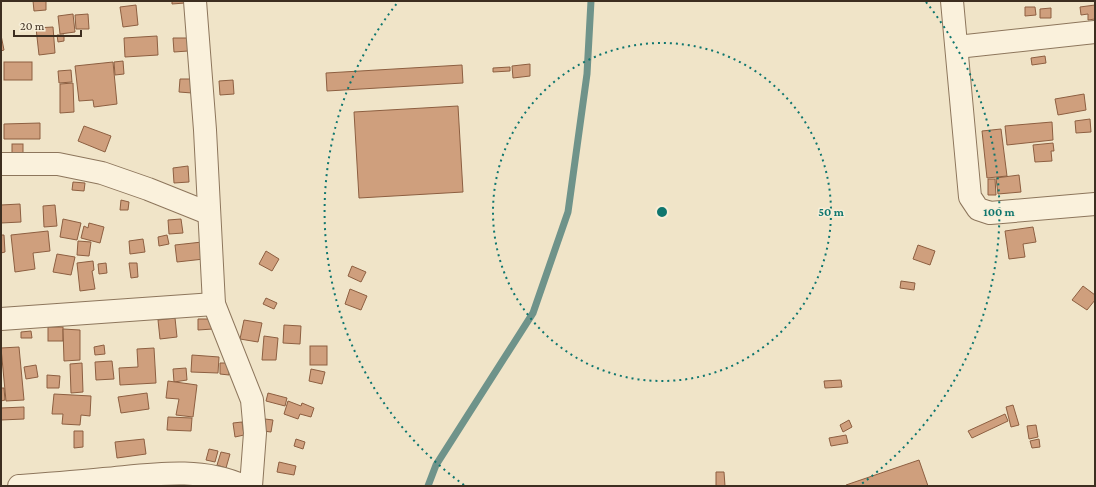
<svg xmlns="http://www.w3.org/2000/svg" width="1096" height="487" font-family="'Crimson Pro',serif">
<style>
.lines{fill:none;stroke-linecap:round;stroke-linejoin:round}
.stream{stroke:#6f938a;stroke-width:7}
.building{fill:#cf9f7d;stroke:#8d5f41}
.minor-casing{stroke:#8d765c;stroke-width:24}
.minor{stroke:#faf1dc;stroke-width:22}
.ring{fill:none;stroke:#0f766e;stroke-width:2;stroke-dasharray:2 4}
.centre{fill:#0f766e;stroke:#f7eed8;stroke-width:2}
.ring-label{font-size:12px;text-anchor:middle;font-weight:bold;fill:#0f766e;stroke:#f7eed8;stroke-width:3;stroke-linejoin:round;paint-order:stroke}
</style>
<rect width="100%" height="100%" fill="#f0e4c8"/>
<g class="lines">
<!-- stream -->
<polyline class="stream" points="428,486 436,465 533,313 568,212 587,74 591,1"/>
</g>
<!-- building -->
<g class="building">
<polygon points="33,1 46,1 46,10 34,11"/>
<polygon points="172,1 185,1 185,3 172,4"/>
<polygon points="136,5 138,25 123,27 120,7"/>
<polygon points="1095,5 1095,19 1088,20 1088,14 1081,15 1080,7"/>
<polygon points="1025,7 1035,7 1036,15 1025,16"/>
<polygon points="1051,8 1051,18 1040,18 1040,9"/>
<polygon points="73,14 75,32 60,34 58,16"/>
<polygon points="88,14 89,29 76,29 75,15"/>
<polygon points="53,27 55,53 39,55 36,28"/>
<polygon points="1,35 4,50 1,51"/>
<polygon points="57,35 64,35 64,41 58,42"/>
<polygon points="157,36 158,55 125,57 124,38"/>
<polygon points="173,38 187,38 188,51 174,52"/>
<polygon points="1045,56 1046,63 1032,65 1031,58"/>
<polygon points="123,61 124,74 115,75 114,62"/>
<rect x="4" y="62" width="28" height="18"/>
<polygon points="113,62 117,104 94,107 93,100 79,101 75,66"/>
<polygon points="530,64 530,76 513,78 512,66"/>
<polygon points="462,65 463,83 327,91 326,73"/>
<polygon points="510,67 510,71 493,72 493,68"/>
<polygon points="71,70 72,82 59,83 58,71"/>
<polygon points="180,79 193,79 192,93 179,92"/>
<polygon points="233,80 234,94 220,95 219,81"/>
<polygon points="73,83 74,112 60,113 60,84"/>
<polygon points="1084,94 1086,110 1058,115 1055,99"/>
<polygon points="458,106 463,192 359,198 354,112"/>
<polygon points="1090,119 1091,132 1076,133 1075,121"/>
<polygon points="1052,122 1053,140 1007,145 1005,126"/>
<polygon points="40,123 40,139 4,139 4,124"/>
<polygon points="84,126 111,136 105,152 78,141"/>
<polygon points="1001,129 1007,176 987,178 982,131"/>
<polygon points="1053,143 1054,151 1051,151 1052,161 1035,162 1033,145"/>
<rect x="12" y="144" width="11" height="9"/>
<polygon points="188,166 189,182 174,183 173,168"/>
<polygon points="1019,175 1021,192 998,194 996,178"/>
<polygon points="988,179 995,179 996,195 988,195"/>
<polygon points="73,182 85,183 84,191 72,190"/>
<polygon points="121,200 129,202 128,210 120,210"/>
<polygon points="20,204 21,222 1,223 1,205"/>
<polygon points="55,205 57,226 44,227 43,206"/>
<polygon points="63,219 81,223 77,240 60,237"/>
<polygon points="181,219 183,233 169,234 168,220"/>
<polygon points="89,223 104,227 100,243 81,238 84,226 88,228"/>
<polygon points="1033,227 1036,242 1023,244 1025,257 1009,259 1005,231"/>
<polygon points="48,231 50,251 33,253 35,269 15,272 11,235"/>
<polygon points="1,235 4,235 5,252 1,253"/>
<polygon points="167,235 169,244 159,246 158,237"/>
<polygon points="143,239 145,252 130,254 129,241"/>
<polygon points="78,241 91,242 89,256 77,255"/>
<polygon points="202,242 204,259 177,262 175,245"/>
<polygon points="918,245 935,251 930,265 913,259"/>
<polygon points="266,251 279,259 272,271 259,264"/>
<polygon points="57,254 75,257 71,275 53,272"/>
<polygon points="93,261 94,270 92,271 95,289 80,291 77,263"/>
<polygon points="106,263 107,273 99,274 98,264"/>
<polygon points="129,263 137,263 138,277 131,278"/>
<polygon points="352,266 366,272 361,282 348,276"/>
<polygon points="901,281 915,283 914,290 900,288"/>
<polygon points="1083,286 1095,295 1095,300 1087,310 1072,300"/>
<polygon points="350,289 367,296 361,310 345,304"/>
<polygon points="266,298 277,303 274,309 263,304"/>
<polygon points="175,318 177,337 160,339 158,320"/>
<polygon points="198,319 213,319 213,329 198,330"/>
<polygon points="244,320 262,323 258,342 240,339"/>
<polygon points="284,325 301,326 300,344 283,343"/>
<rect x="48" y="327" width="15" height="14"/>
<polygon points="63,329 80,330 80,360 64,361"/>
<polygon points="31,331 32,338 21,338 21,332"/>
<polygon points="264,336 278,338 276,360 262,360"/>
<polygon points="104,345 105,354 95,355 94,347"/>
<rect x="310" y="346" width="17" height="19"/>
<polygon points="19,347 24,400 6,401 1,348"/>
<polygon points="154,348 156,383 120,385 119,368 138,367 137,349"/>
<polygon points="192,355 219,357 218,373 191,372"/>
<polygon points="112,361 114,379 96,380 95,362"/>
<polygon points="82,363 83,392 71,393 70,364"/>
<polygon points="220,363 229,363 229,375 220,374"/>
<polygon points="36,365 38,377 26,379 24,367"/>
<polygon points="186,368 187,380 174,382 173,369"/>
<polygon points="311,369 325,372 322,384 309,381"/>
<polygon points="47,375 60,376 59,388 47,388"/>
<polygon points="841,380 842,387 825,388 824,381"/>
<polygon points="168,381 197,385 193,417 176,415 179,399 166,398"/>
<polygon points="1,388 4,388 5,400 1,401"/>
<polygon points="147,393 149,409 121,413 118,397"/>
<polygon points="268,393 287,398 285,406 266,401"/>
<polygon points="54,394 91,396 90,416 81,415 80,425 62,424 63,414 52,414"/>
<polygon points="288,401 301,406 302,403 314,408 311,417 300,414 298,419 284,414"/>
<polygon points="1013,405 1019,425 1011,427 1006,407"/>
<polygon points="24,407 24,419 1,420 1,408"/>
<polygon points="1005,414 1008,421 972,438 968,431"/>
<polygon points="168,417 192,418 191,431 167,430"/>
<polygon points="265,419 273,420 271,432 263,431"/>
<polygon points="849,420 852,427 843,432 840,425"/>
<polygon points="242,422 244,435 235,437 233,423"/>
<polygon points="1036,425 1038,437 1029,439 1027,426"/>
<polygon points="74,431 83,431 83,447 74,448"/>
<polygon points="846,435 848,443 831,446 829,438"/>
<polygon points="144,439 146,454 117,458 115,442"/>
<polygon points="296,439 305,442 303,449 294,446"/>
<polygon points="1039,439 1040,447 1032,448 1030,441"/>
<polygon points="209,449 218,451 215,462 206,460"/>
<polygon points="221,452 230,454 226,468 217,465"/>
<polygon points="919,460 928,486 846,486 846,485"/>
<polygon points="279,462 296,466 294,475 277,472"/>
<polygon points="716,472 724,472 725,486 716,486"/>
</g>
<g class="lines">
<defs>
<g id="minor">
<polyline points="195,1 205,130 214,304 252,400 255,433 251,486"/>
<polyline points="952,1 970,197 978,209 990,213 1095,204"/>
<polyline points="957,47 1095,32"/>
<polyline points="1,164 58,164 102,173 148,189 208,213"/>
<polyline points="1,319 214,304"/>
<path d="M19,486C47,484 76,482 104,479C150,475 200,466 243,486"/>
</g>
</defs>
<!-- minor casing -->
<use href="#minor" class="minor-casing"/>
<!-- minor -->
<use href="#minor" class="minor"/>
</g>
<!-- distance rings -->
<g class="ring">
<circle cx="662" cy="212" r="169"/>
<path d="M464 485A337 337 0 0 1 398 2M926 2A337 337 0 0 1 860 485"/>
</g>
<circle cx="662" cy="212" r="6" class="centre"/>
<g class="ring-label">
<text x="831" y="216">50 m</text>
<text x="999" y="216">100 m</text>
</g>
<!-- border -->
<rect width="1096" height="487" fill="none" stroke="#3d2e20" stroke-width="4"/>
<!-- scale -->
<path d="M14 30v6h67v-6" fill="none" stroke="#3d2e20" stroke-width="2"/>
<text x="20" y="30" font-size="12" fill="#3d2e20" stroke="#f7eed8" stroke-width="3" paint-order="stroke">20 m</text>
</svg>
